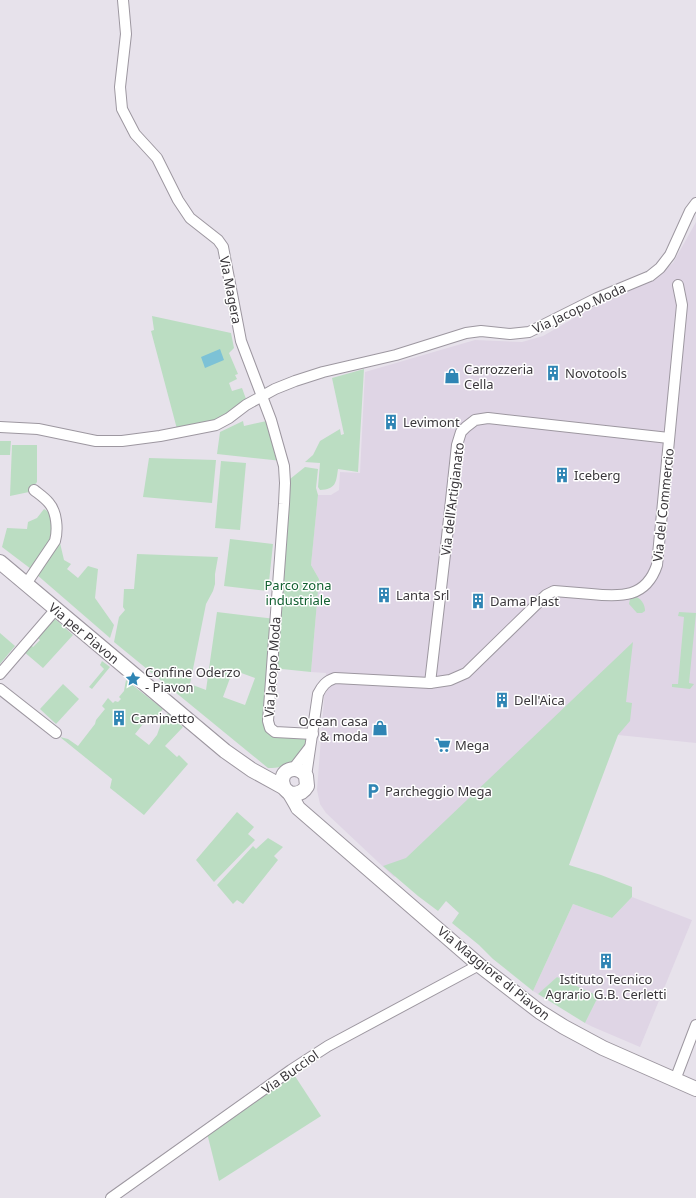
<svg xmlns="http://www.w3.org/2000/svg" width="696" height="1198" font-family="'Noto Sans',sans-serif">
<style>
.built{fill:#dfd5e5}
.green{fill:#bbddc2;fill-rule:evenodd}
.water{fill:#7dc2d6}
.lines{fill:none;stroke-linecap:round;stroke-linejoin:round}
.street-casing{stroke:#9d97a0;stroke-width:12}
.secondary-casing{stroke:#9d97a0;stroke-width:16}
.street{stroke:#fff;stroke-width:10}
.secondary{stroke:#fff;stroke-width:14}
.labels{text-anchor:middle;dominant-baseline:central;stroke-width:3;stroke-linejoin:round;paint-order:stroke}
.street-label{font-size:13px;fill:#3a373b;stroke:#fff}
.poi-label{font-size:13px;fill:#3a373b;stroke:#fff;text-anchor:start}
.park-label{font-size:13px;fill:#126031;stroke:#fff}
</style>
<rect width="100%" height="100%" fill="#e7e2eb"/>
<!-- built -->
<g class="built">
<polygon points="696,222 696,743 618,735 394,877 326,813 320,804 317,790 326,673 311,672 319,579 311,565 318,495 331,495 339,490 340,472 360,473 365,372 475,340 522,342 543,336 590,309 652,280 673,263"/>
<polygon points="632,897 692,920 640,1047 593,1027 585,1023 597,999 557,977 538,994 533,991 573,904 612,918"/>
</g>
<!-- green -->
<g class="green">
<polygon points="152,316 231,333 234,348 229,353 238,374 235,375 237,379 229,383 232,391 242,388 246,399 224,418 177,429 151,331 154,330"/>
<path d="M364,369L358,472L338,469C336,483 336,489 320,490L318,487L320,463L305,462L313,455L320,441L340,429L341,435L344,434L332,378Z"/>
<polygon points="271,420 282,461 217,454 220,432 243,421 244,426"/>
<polygon points="0,441 11,441 10,455 0,455"/>
<polygon points="12,445 37,445 37,482 29,492 10,496"/>
<polygon points="149,458 216,460 212,503 143,497"/>
<polygon points="221,461 246,463 240,530 215,528"/>
<path d="M305,467L318,469L316,488L318,495L311,565L319,579L311,672L272,668L270,728L308,734C302,757 293,768 268,768L114,642L119,617L125,610L123,607L124,589H134L137,554L218,557L215,574V584L213,591L206,604L190,684L206,690L217,612L276,619L285,483ZM233,670L255,678L245,705L223,697Z"/>
<polygon points="44,509 55,516 56,532 35,572 2,547 7,528 27,529 28,522 37,518"/>
<polygon points="230,539 273,544 268,591 224,586"/>
<polygon points="60,543 64,560 71,564 67,569 78,578 88,566 98,569 95,598 114,625 110,638 36,574"/>
<path d="M634,596C641,598 645,604 645,611L642,613H637L629,604L630,599Z"/>
<polygon points="679,612 696,613 689,683 694,684 690,689 672,687 672,684 678,684 684,617 678,616"/>
<polygon points="54,618 73,635 43,668 23,651 30,644 33,647 40,640 37,637"/>
<polygon points="0,633 15,646 0,664"/>
<polygon points="633,642 626,702 632,703 630,721 618,735 569,865 601,875 632,887 632,897 612,918 573,904 533,991 493,959 479,945 452,923 459,913 446,901 438,911 418,896 383,866 406,858"/>
<polygon points="102,661 110,667 92,689 89,687 104,669 100,665"/>
<polygon points="126,680 163,709 158,715 143,724 135,734 149,745 157,735 162,721 168,713 183,727 165,746 177,757 179,755 188,764 144,815 110,788 112,779 60,737 68,739 78,746 95,724 96,720 105,709 102,706 108,698 113,703 115,701 118,702 121,699 119,697 124,691"/>
<polygon points="63,684 79,699 56,724 40,709"/>
<polygon points="237,812 254,827 248,834 255,840 214,882 196,860"/>
<polygon points="268,838 283,847 274,856 278,860 243,904 237,900 233,904 217,885 253,846 256,849"/>
<polygon points="557,977 596,995 597,999 585,1023 538,994"/>
<polygon points="293,1073 321,1116 219,1181 207,1133"/>
</g>
<!-- water -->
<polygon class="water" points="220,349 224,360 205,368 201,357"/>
<g class="lines">
<defs>
<g id="street">
<polyline points="123,0 126,34 120,87 122,109 135,134 157,158 178,200 190,218 218,240 223,247 241,341 271,420 284,466 285,483 284,504 268,721 270,728 275,732 313,734"/>
<polyline points="0,427 38,429 96,441 122,441 160,436 216,425 229,418 246,405 275,389 295,381 323,372 396,355 466,333 481,331 510,334 529,332 597,298 650,276 660,268 670,255 690,211 696,203"/>
<path d="M26,584L55,541C58,530 57,512 49,503C45,498 39,494 34,490"/>
<polyline points="0,674 56,609"/>
<polyline points="430,683 447,537 457,445 461,432 466,427 475,420 488,418 669,438"/>
<polyline points="0,689 56,733"/>
<polyline points="293,769 310,747"/>
<path d="M306,776L318,694C322,686 326,681 335,678L430,683L450,680L466,673L546,595L554,591C567,592 579,593 591,594C621,597 646,598 657,565L682,305L678,285"/>
<polyline points="675,1080 696,1025"/>
<polyline points="111,1198 291,1070 328,1046 479,965"/>
</g>
<g id="secondary">
<polyline points="0,562 225,751 252,770 283,787"/>
<path d="M289,793C297,795 303,793 307,786L306,776C297,763 278,770 283,785C284,790 288,791 290,794C293,799 296,804 298,808L479,965L540,1012L564,1027L603,1048L696,1089"/>
</g>
</defs>
<!-- street casing -->
<use href="#street" class="street-casing"/>
<!-- secondary casing -->
<use href="#secondary" class="secondary-casing"/>
<!-- street -->
<use href="#street" class="street"/>
<!-- secondary -->
<use href="#secondary" class="secondary"/>
</g>
<!-- icons -->
<defs>
<symbol id="building-bare" viewBox="-9 -9 18 18"><path d="M-4-6H4V6H1V3H-1V6H-4ZM-2.5-4.3h1.7v1.8h-1.7ZM.8-4.3h1.7v1.8H.8ZM-2.5-1h1.7V.8h-1.7ZM.8-1h1.7V.8H.8Z" fill="#2f85b4" stroke="#fff" stroke-width="2.5" paint-order="stroke"/></symbol>
<symbol id="shop-bare" viewBox="-9 -9 18 18"><path d="M-5-2.5h2.3a2.7 3.5 0 0 1 5.4 0H5L5.5 6h-11ZM-1.5-2.5h3a1.5 2.3 0 0 0-3 0Z" fill="#2f85b4" stroke="#fff" stroke-width="2.5" paint-order="stroke"/></symbol>
<symbol id="sight-bare" viewBox="-9 -9 18 18"><path d="M0-6L1.8-2.2L6-1.7L2.9 1.2L3.7 5.4L0 3.3L-3.7 5.4L-2.9 1.2L-6-1.7L-1.8-2.2Z" fill="#2f85b4" stroke="#fff" stroke-width="2.5" paint-order="stroke"/></symbol>
<symbol id="supermarket-bare" viewBox="-9 -9 18 18"><path d="M-6-5.5h2.5l.6 2H6L4.5 2H-2.5L-4.4-4H-6ZM-1.5 3.2a1.3 1.3 0 1 0 .1 0ZM3 3.2a1.3 1.3 0 1 0 .1 0Z" fill="#2f85b4" stroke="#fff" stroke-width="2.5" paint-order="stroke"/></symbol>
<symbol id="parking-bare" viewBox="-9 -9 18 18"><path d="M-3.5-5.5H1a3.5 3.5 0 0 1 0 7H-1V5.5H-3.5ZM-1-3.4V-.6H.8a1.4 1.4 0 0 0 0-2.8Z" fill="#2f85b4" stroke="#fff" stroke-width="2.5" paint-order="stroke"/></symbol>
</defs>
<g fill-rule="evenodd">
<use href="#building-bare" x="542" y="362" width="22" height="22"/>
<use href="#shop-bare" x="441" y="365" width="22" height="22"/>
<use href="#building-bare" x="380" y="411" width="22" height="22"/>
<use href="#building-bare" x="551" y="464" width="22" height="22"/>
<use href="#building-bare" x="373" y="584" width="22" height="22"/>
<use href="#building-bare" x="467" y="590" width="22" height="22"/>
<use href="#sight-bare" x="122" y="668" width="22" height="22"/>
<use href="#building-bare" x="491" y="689" width="22" height="22"/>
<use href="#building-bare" x="108" y="707" width="22" height="22"/>
<use href="#shop-bare" x="369" y="717" width="22" height="22"/>
<use href="#supermarket-bare" x="432" y="734" width="22" height="22"/>
<use href="#parking-bare" x="362" y="780" width="22" height="22"/>
<use href="#building-bare" x="595" y="950" width="22" height="22"/>
</g>
<g class="labels">
<!-- street labels -->
<g class="street-label">
<text transform="translate(231 290) rotate(79)">Via Magera</text>
<text transform="translate(579 308) rotate(-25)">Via Jacopo Moda</text>
<text transform="translate(452 499) rotate(-83)">Via dell'Artigianato</text>
<text transform="translate(663 505) rotate(-84)">Via del Commercio</text>
<text transform="translate(84 633) rotate(40)">Via per Piavon</text>
<text transform="translate(272 667) rotate(-86)">Via Jacopo Moda</text>
<text transform="translate(494 973) rotate(39)">Via Maggiore di Piavon</text>
<text transform="translate(290 1072) rotate(-35)">Via Bucciol</text>
</g>
<!-- poi labels -->
<g class="poi-label">
<text x="464" y="369">Carrozzeria<tspan x="464" dy="15">Cella</tspan></text>
<text x="565" y="373">Novotools</text>
<text x="403" y="422">Levimont</text>
<text x="574" y="475">Iceberg</text>
<text x="396" y="595">Lanta Srl</text>
<text x="490" y="601">Dama Plast</text>
<text x="145" y="672">Confine Oderzo<tspan x="145" dy="15">- Piavon</tspan></text>
<text x="514" y="700">Dell'Aica</text>
<text x="131" y="718">Caminetto</text>
<text x="368" y="721" text-anchor="end">Ocean casa<tspan x="368" dy="15">&amp; moda</tspan></text>
<text x="455" y="745">Mega</text>
<text x="385" y="791">Parcheggio Mega</text>
<text x="606" y="979" text-anchor="middle">Istituto Tecnico<tspan x="606" dy="15">Agrario G.B. Cerletti</tspan></text>
</g>
<!-- park labels -->
<g class="park-label">
<text x="298" y="585">Parco zona<tspan x="298" dy="15">industriale</tspan></text>
</g>
</g>
</svg>
